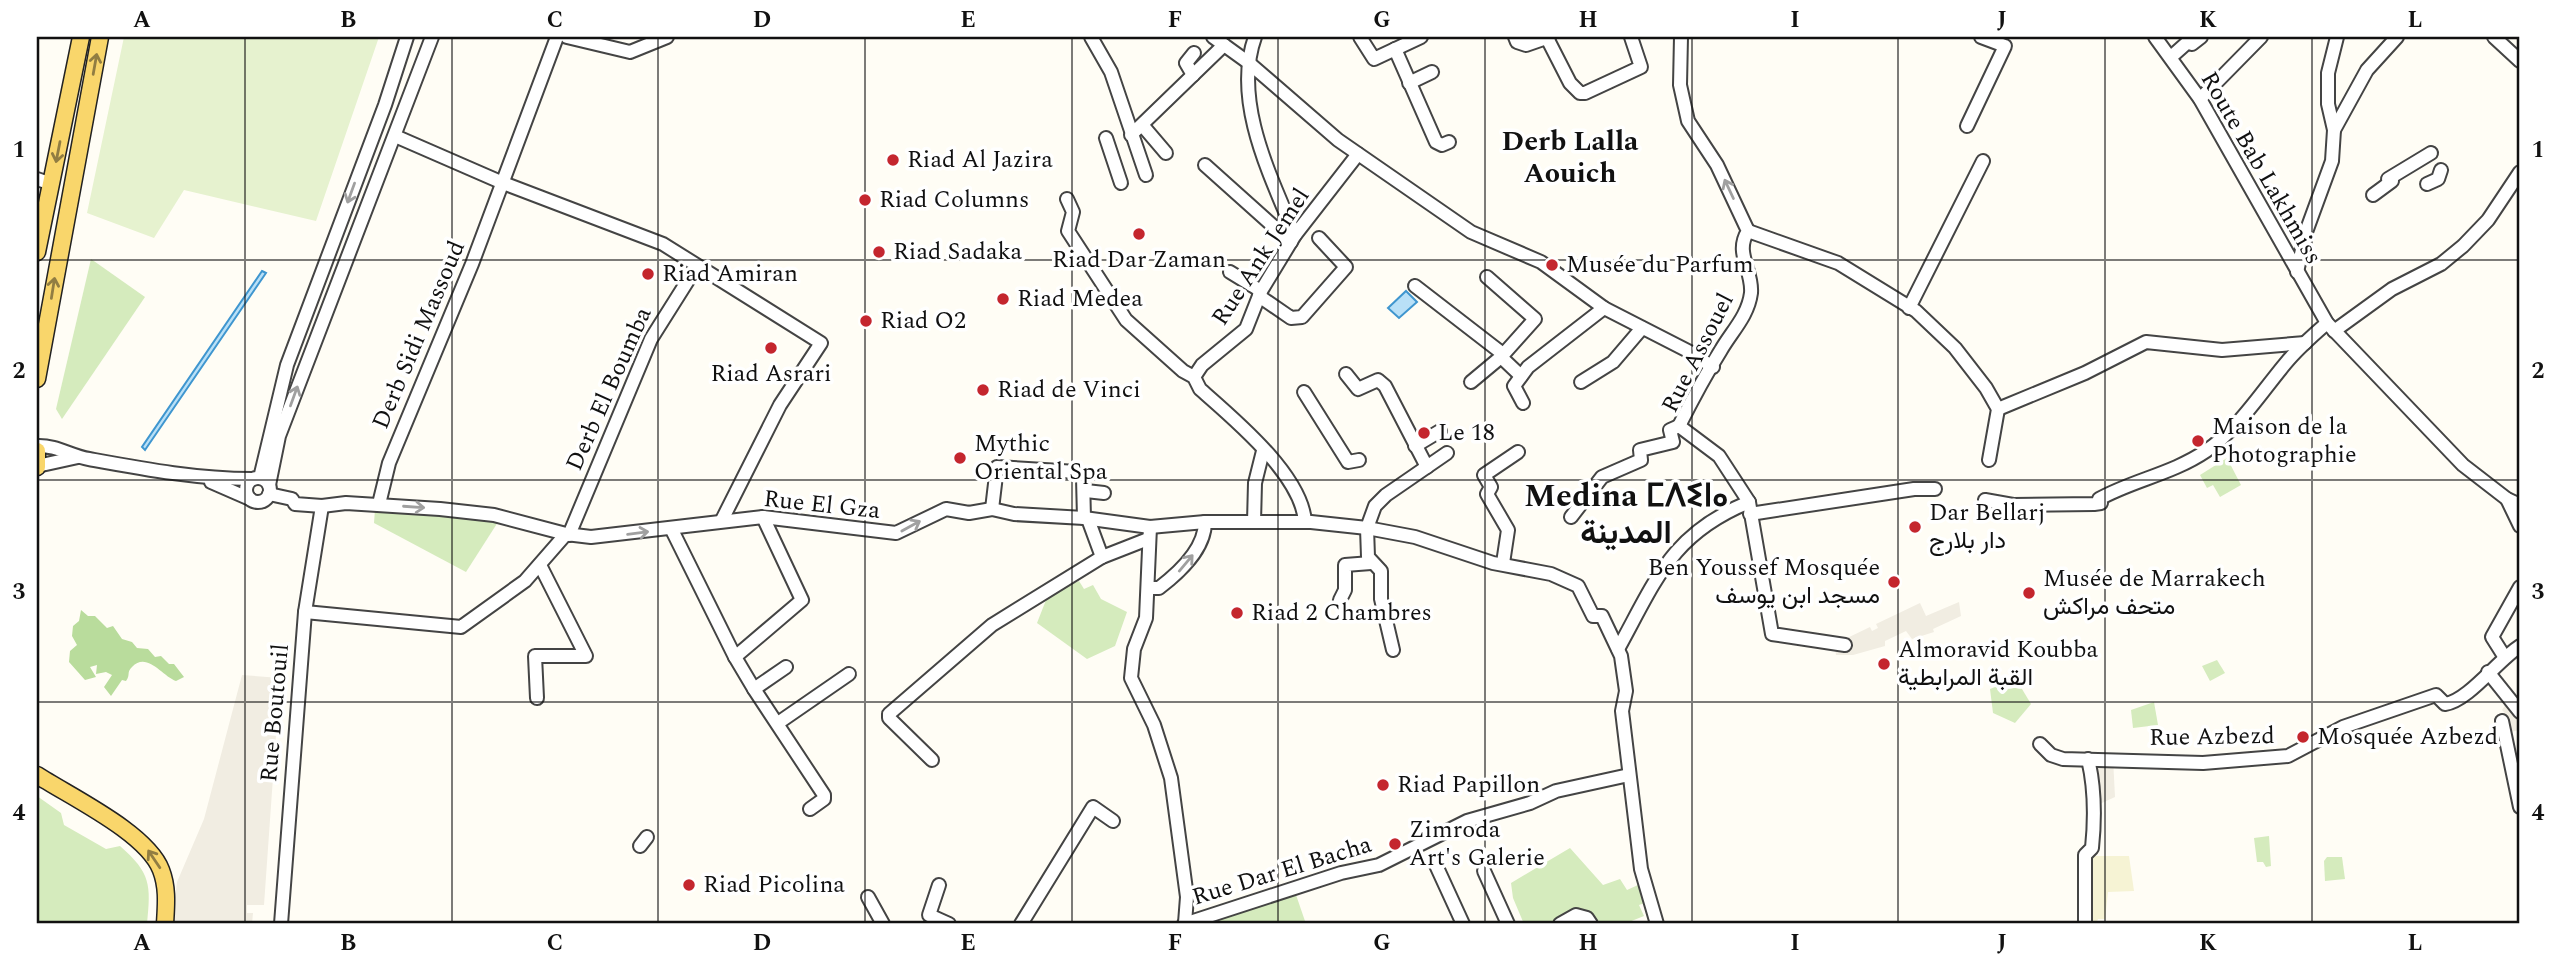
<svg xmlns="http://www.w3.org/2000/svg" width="2557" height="961" font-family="Spectral,Vazirmatn,'Noto Sans Tifinagh',serif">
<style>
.farmland{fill:#f6f3d4}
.green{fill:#d5ebbd}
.forest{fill:#b9dc9c}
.pitch{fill:#e6f2cf}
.plaza{fill:#f1ede2}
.water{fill:#b9e0f7;stroke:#3f96cf;stroke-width:2}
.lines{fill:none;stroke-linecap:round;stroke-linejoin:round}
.minor-casing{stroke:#444;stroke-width:16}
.major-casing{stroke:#222;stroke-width:19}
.minor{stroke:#fff;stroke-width:12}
.major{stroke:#f9d66b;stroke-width:16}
.oneway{stroke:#917d42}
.oneway2{stroke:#a0a0a0}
.grid{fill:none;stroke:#111;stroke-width:2;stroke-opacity:0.55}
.poi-dot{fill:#c4262e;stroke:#fff;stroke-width:2.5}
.labels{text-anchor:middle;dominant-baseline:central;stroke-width:7;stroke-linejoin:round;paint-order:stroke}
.poi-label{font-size:24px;fill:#111;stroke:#fff;text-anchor:start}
.street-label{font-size:24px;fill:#111;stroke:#fff}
.quarter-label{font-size:28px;font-weight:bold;fill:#111;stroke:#fff}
.district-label{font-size:32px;font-weight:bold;fill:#111;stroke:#fff}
.neatline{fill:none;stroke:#111;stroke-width:2.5}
.grid-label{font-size:23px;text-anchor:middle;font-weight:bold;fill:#111}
</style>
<rect width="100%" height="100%" fill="#fffdf5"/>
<!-- farmland -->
<polygon class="farmland" points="2091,856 2129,856 2134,891 2108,892 2105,919 2098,919 2096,924 2089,924"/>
<!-- green -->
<g class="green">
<polygon points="91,259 145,297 62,419 56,409"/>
<polygon points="2227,458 2241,485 2220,497 2213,485 2207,488 2200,475"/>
<polygon points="375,509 498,522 466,572 374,523"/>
<polygon points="1079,581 1084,589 1093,585 1101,599 1127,612 1115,646 1087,659 1037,623 1048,595"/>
<polygon points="2217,660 2225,673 2210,681 2202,666"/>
<polygon points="2016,679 2031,704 2015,723 1993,713 1990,689"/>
<polygon points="2154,702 2158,725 2133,728 2131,710"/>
<path d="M37,796L61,813L64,825L106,849L120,846C151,873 151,885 147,924H37Z"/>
<polygon points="2269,836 2271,866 2266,867 2263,862 2257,862 2254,838"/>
<polygon points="1570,848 1603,885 1620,879 1627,890 1638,885 1645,903 1639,905 1644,916 1624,924 1592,924 1587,916 1556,924 1524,924 1513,898 1511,883"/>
<polygon points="2327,857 2342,857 2345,879 2325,881 2324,861"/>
<polygon points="1294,889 1306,924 1205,924"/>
</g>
<!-- forest -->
<path class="forest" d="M81,610L88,616H95L107,628L113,626L122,639L132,642L137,648L148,649L155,657L161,656L169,664H174L184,677L176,681C162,676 147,651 132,667C126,673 131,674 126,681L122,680L111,696L104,687L112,675L106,672L96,674L97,665L90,667L96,677L85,680L69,662L70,651L77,645L72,636L73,626L79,621Z"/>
<!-- pitch -->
<polygon class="pitch" points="124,37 379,37 316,221 184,190 154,238 87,213"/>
<!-- plaza -->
<g class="plaza">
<polygon points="1959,602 1961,616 1933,629 1934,632 1912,639 1906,631 1885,641 1885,646 1853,655 1836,655 1834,637 1843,640 1870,627 1872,631 1878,628 1876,624 1920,603 1926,616"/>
<polygon points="242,675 280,678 264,905 247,905 247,913 253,913 252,924 172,924 177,882 204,819"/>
<polygon points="2506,704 2520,707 2520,730 2505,733 2499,728 2491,730 2505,713 2502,710"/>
<polygon points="2113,758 2115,797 2093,807 2088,759"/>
</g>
<!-- water -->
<g class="water">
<polygon points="262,271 266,273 253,292 145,450 142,447"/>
<polygon points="1406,291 1417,302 1399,318 1388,308"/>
</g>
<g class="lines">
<defs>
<g id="minor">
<polyline points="567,37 630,52 667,37"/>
<polyline points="1091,37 1111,72 1146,175"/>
<polyline points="1213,37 1249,63 1338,140 1471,232 1541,262 1604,308 1688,351 1713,367"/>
<path d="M1255,37C1232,101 1271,177 1295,235"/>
<polyline points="1360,37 1374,59 1421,37"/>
<polyline points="1515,37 1517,42 1526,45 1549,37"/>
<polyline points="2155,37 2200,99 2327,323 2463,465 2507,499 2520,505"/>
<polyline points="2494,37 2520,61"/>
<polyline points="1547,38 1570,83 1580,93 1585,93 1641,67 1631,37"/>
<polyline points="1395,49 1436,142 1442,145 1449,142"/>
<polyline points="2171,57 2189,41 2192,44 2201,37"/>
<polyline points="1193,75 1186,63 1194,53"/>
<polyline points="1409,83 1432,72"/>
<polyline points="2200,99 2261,37"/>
<polyline points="1143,126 1166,153"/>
<polyline points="1967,126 2005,46 1981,37"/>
<polyline points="2334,130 2367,70 2397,37"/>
<polyline points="1131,135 1224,45"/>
<polyline points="395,136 503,183 663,244 821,343 780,405 722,520"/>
<polyline points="1106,138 1121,183"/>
<polyline points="1205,165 1291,242"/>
<polyline points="37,179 52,184"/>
<polyline points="2388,179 2431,153"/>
<polyline points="2427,184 2438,179 2441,170"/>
<polyline points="2373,195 2392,181"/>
<path d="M1067,199L1073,212L1068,231L1126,320L1183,371L1194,377L1200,389C1234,419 1302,475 1305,522"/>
<polyline points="1748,231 1838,263 1916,311 1955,348 1986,388 1998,409 1989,460"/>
<polyline points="1230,272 1261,291"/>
<polyline points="2297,272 2306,232 2332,161 2334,130 2328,104 2328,73 2337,37"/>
<polyline points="1487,277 1535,319 1501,357 1521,376"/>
<polyline points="1415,286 1503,354"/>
<polyline points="1259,296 1291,318 1302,317 1346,267 1319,238"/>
<polyline points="1909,308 1983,161"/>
<polyline points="2334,331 2392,289 2441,264 2463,246 2488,220 2520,172"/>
<polyline points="1346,374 1358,389 1378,380 1385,386 1427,467"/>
<polyline points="1194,377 1202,365 1246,329 1261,291 1295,235 1358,154"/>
<polyline points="1471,382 1501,357"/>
<polyline points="1581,382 1613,362 1642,328"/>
<polyline points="1304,392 1348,462 1359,460"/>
<polyline points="1523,403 1514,386 1528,367 1604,308"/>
<polyline points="1998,409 2085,373 2146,342 2222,350 2305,343"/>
<path d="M1679,426C1692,400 1706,374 1721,350C1732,331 1748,316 1751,293C1753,270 1734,253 1748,231L1717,165L1688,121L1680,85L1681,37"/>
<polyline points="1679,426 1719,456 1749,502 1772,634 1845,645"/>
<path d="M37,446C56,445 71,456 89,459C144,469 197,479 252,479"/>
<polyline points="1415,446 1440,431"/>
<polyline points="37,466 78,457"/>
<polyline points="260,478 287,365 385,105 407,37"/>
<circle cx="258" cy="490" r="12"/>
<polyline points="211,482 250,499"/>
<polyline points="269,485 279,436 432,37"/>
<polyline points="1086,491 1104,493"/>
<polyline points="269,494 292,499 295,504 322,506 346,503 440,509 494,515 566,534 591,537 763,517 896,533 946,509 969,513 992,509 1014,514 1084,518 1150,527 1205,522 1311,522 1367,528 1415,537 1493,563 1551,574 1578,586 1593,616 1602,616 1621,656 1626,691 1622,711 1641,869 1657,924"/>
<polyline points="2507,499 2520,526"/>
<path d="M1985,500L2013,505L2094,504L2101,503L2099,499C2133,480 2172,474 2206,451C2238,429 2260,394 2285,364C2297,349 2312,336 2327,323"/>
<polyline points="379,504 389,463 472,264 557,37"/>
<polyline points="992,509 997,467 1077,472 1083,478 1084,518"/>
<polyline points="1750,514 1914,489 1935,489"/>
<polyline points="1571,517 1602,477 1641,460 1640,450 1673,442 1670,430 1679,426"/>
<polyline points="1088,519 1102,557"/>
<polyline points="1254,522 1255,483 1263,451"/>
<polyline points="1150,527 1146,618 1134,649 1131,678 1154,725 1171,778 1187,897 1185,923"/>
<polyline points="671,528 735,657 754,689 786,667"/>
<polyline points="569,535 651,339 697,266"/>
<polyline points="1503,563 1508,530 1487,494 1491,487 1484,475 1518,452"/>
<path d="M1149,588H1159C1180,572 1205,549 1205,522"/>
<polyline points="1340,600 1345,590 1345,565 1371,563"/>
<polyline points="305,612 461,627 525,581 566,534"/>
<path d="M1618,649C1656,580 1671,534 1749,502"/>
<polyline points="1393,650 1381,599 1381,571 1368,557 1367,528 1375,506 1386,495 1447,453"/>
<polyline points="2504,656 2492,637 2520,587"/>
<polyline points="735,657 802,600 763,517"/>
<polyline points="2488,672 2520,712"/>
<polyline points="754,689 824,795 824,799 810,809"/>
<polyline points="537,698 535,656 586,656 540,565"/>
<polyline points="2502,721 2520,807"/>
<polyline points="778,723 849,674"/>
<path d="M2040,744L2051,755L2063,759L2203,763L2288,756L2343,727L2436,695L2445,704C2468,701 2498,660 2520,646"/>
<polyline points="932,760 889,718 889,714 992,625 1102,557 1148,539"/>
<polyline points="640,846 647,837"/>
<polyline points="1435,863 1463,924"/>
<polyline points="1484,871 1508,924"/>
<polyline points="939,885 929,915 949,924"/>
<polyline points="868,897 883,924"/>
<polyline points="281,924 305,612 322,506"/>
<polyline points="1021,924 1093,807 1113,821"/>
<polyline points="1184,924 1341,873 1379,865 1467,821 1530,803 1556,791 1629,775"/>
<polyline points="1560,924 1576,915 1587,918 1591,924"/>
<path d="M2085,924V855L2092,848C2095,819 2095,788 2088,759"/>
</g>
<g id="major">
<polyline points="37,252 81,37"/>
<polyline points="37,379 100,37"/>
<polyline points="37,451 37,467"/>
<path d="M37,775C71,797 147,833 161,870C168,888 166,906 165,924"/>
</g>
</defs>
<!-- minor casing -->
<use href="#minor" class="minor-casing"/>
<!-- major casing -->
<use href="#major" class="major-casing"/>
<!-- minor -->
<use href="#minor" class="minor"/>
<!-- major -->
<use href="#major" class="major"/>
</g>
<!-- one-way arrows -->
<defs><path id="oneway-shaft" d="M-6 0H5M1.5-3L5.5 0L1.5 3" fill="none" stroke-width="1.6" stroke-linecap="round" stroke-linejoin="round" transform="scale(1.75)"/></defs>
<g class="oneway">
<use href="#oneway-shaft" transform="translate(95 64) rotate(-80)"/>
<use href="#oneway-shaft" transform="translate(58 152) rotate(101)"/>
<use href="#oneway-shaft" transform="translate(53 288) rotate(-81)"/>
<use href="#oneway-shaft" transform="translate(154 859) rotate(-124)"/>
</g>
<g class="oneway2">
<use href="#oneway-shaft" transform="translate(1729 189) rotate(-115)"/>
<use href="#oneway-shaft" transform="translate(351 193) rotate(110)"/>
<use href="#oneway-shaft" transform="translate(294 396) rotate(-70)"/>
<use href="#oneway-shaft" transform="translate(414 507) rotate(4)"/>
<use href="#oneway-shaft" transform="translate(911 526) rotate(-29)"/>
<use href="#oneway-shaft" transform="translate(638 533) rotate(-7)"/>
<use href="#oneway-shaft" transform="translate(1186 563) rotate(-50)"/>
</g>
<!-- grid -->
<path class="grid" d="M245,37V924M452,37V924M658,37V924M865,37V924M1072,37V924M1278,37V924M1485,37V924M1692,37V924M1898,37V924M2105,37V924M2312,37V924M37,260H2520M37,480H2520M37,702H2520"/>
<!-- markers -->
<g class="poi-dot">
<circle cx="893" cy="160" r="7"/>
<circle cx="865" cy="200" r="7"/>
<circle cx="1139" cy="234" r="7"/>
<circle cx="879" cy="252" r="7"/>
<circle cx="1552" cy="265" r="7"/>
<circle cx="648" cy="274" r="7"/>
<circle cx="1003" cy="299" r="7"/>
<circle cx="866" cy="321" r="7"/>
<circle cx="771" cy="348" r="7"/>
<circle cx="983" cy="390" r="7"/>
<circle cx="1424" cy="433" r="7"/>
<circle cx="2198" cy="441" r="7"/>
<circle cx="960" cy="458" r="7"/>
<circle cx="1915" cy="527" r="7"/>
<circle cx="1894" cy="582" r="7"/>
<circle cx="2029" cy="593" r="7"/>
<circle cx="1237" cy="613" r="7"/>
<circle cx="1884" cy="664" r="7"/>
<circle cx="2303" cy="737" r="7"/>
<circle cx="1383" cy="785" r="7"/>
<circle cx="1395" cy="844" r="7"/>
<circle cx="689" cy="885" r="7"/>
</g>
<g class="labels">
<!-- poi labels -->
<g class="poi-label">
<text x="907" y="160">Riad Al Jazira</text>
<text x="879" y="200">Riad Columns</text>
<text x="893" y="252">Riad Sadaka</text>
<text x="1139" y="260" text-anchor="middle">Riad Dar Zaman</text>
<text x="1566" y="265">Musée du Parfum</text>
<text x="662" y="274">Riad Amiran</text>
<text x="1017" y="299">Riad Medea</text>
<text x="880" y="321">Riad O2</text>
<text x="771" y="374" text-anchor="middle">Riad Asrari</text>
<text x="997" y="390">Riad de Vinci</text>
<text x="2212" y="427">Maison de la<tspan x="2212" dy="28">Photographie</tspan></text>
<text x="1438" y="433">Le 18</text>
<text x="974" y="444">Mythic<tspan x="974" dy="28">Oriental Spa</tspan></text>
<text x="1929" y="513">Dar Bellarj<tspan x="1929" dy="28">دار بلارج</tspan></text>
<text x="1880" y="568" text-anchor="end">Ben Youssef Mosquée<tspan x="1880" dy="28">مسجد ابن يوسف</tspan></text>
<text x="2043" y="579">Musée de Marrakech<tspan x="2043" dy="28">متحف مراكش</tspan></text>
<text x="1251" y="613">Riad 2 Chambres</text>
<text x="1898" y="650">Almoravid Koubba<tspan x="1898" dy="28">القبة المرابطية</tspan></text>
<text x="2317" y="737">Mosquée Azbezd</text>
<text x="1397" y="785">Riad Papillon</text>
<text x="1409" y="830">Zimroda<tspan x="1409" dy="28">Art's Galerie</tspan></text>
<text x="703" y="885">Riad Picolina</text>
</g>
<!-- street labels -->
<g class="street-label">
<text transform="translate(2261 168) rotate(60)">Route Bab Lakhmiss</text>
<text transform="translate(1261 257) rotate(-57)">Rue Ank Jemel</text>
<text transform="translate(419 335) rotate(-67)">Derb Sidi Massoud</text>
<text transform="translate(1698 353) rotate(-63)">Rue Assouel</text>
<text transform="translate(609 389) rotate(-66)">Derb El Boumba</text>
<text transform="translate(822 505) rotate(6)">Rue El Gza</text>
<text transform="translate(275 713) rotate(-85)">Rue Boutouil</text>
<text transform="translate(2212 737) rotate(-1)">Rue Azbezd</text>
<text transform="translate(1282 871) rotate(-17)">Rue Dar El Bacha</text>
</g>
<!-- quarter labels -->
<g class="quarter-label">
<text x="1570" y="141">Derb Lalla<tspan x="1570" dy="32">Aouich</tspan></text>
</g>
<!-- district labels -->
<g class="district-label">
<text x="1626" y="496">Medina ⵎⴷⵉⵏⴰ<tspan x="1626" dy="37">المدينة</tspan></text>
</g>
</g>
<!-- border -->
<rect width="2557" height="961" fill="none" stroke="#ffffff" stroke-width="77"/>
<rect x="38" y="38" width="2480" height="884" class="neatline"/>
<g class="grid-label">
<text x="142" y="27">A</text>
<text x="348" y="27">B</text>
<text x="555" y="27">C</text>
<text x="762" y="27">D</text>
<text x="968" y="27">E</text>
<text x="1175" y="27">F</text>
<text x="1382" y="27">G</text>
<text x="1588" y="27">H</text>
<text x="1795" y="27">I</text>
<text x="2002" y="27">J</text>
<text x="2208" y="27">K</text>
<text x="2415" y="27">L</text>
<text x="19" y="157">1</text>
<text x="2538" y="157">1</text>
<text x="19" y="378">2</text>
<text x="2538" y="378">2</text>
<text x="19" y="599">3</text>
<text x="2538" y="599">3</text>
<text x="19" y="820">4</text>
<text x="2538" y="820">4</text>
<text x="142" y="950">A</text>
<text x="348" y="950">B</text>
<text x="555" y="950">C</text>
<text x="762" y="950">D</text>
<text x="968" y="950">E</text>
<text x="1175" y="950">F</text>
<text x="1382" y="950">G</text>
<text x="1588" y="950">H</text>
<text x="1795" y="950">I</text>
<text x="2002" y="950">J</text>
<text x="2208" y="950">K</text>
<text x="2415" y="950">L</text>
</g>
</svg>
